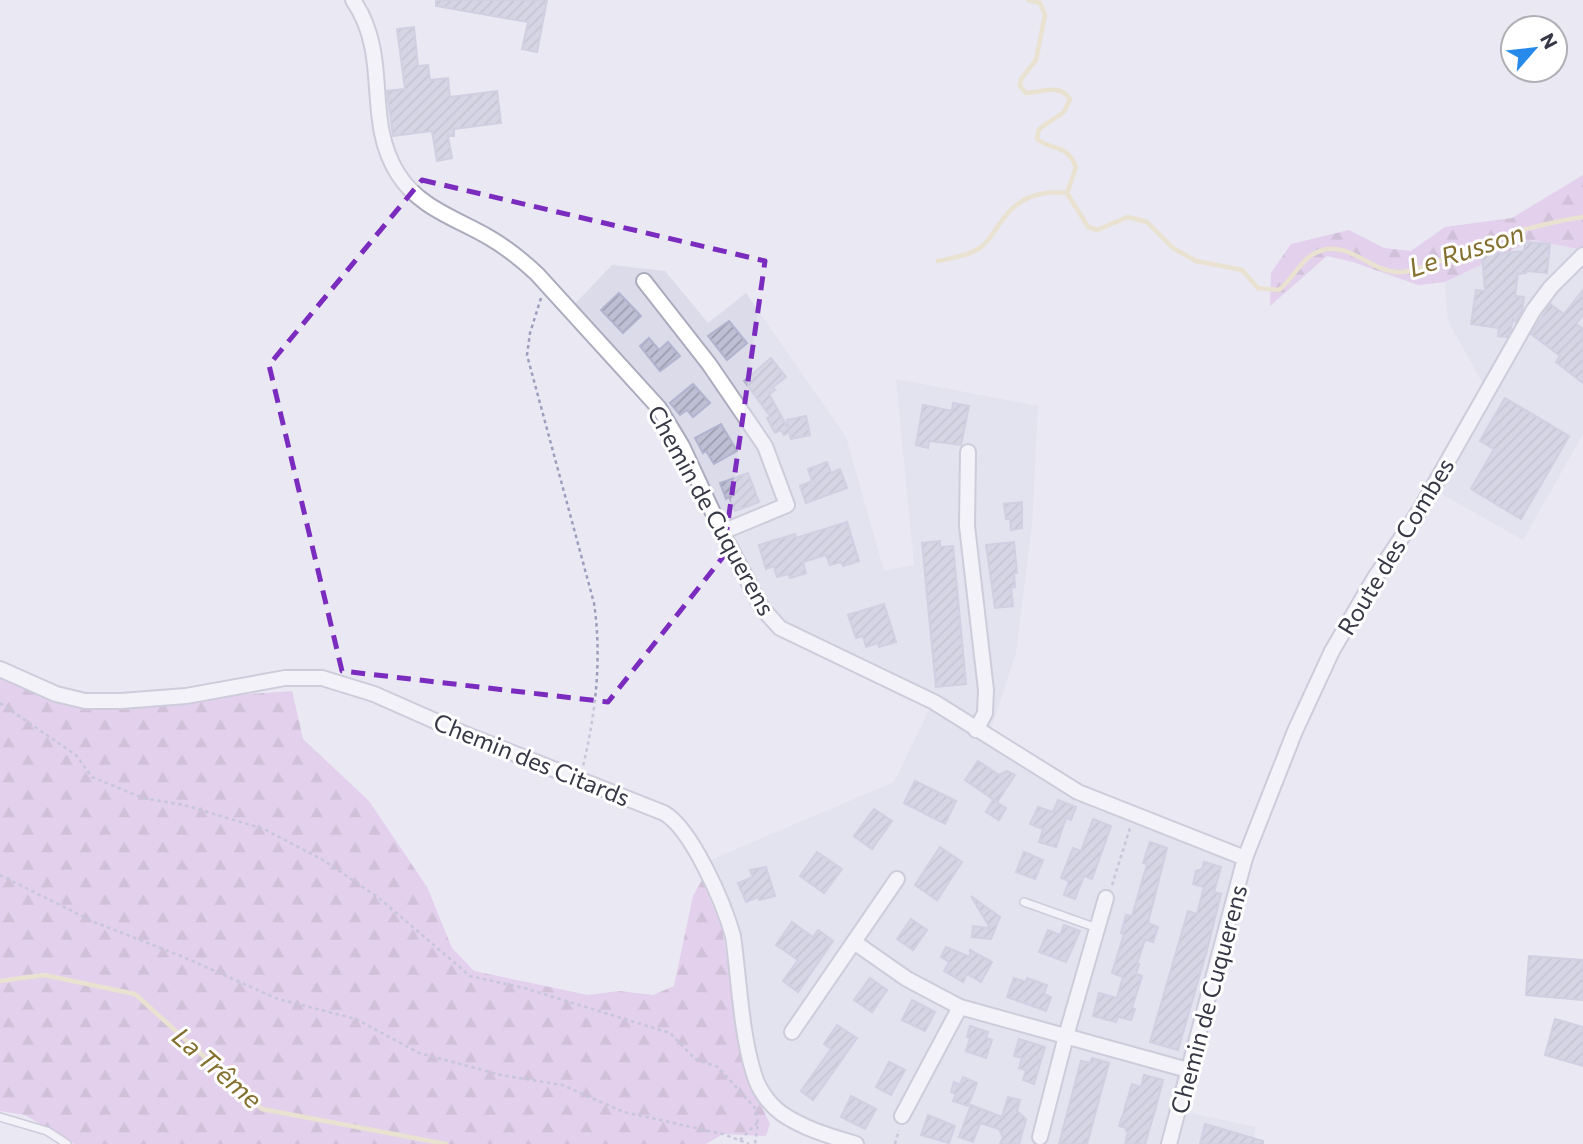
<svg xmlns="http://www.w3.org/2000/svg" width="1583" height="1144" font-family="Commissioner,sans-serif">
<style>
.residential{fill:#dbdbea}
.forest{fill:url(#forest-firs)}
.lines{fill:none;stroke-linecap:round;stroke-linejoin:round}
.stream{stroke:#ebdba9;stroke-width:4.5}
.building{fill:url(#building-hatch);stroke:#b2b3ce;stroke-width:2}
.lane-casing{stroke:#ababbe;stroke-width:10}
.street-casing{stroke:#ababbe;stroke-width:18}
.path{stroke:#9d9ebe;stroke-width:2.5;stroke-dasharray:3.5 3.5;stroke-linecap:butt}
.lane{stroke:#fff;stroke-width:7}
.street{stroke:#fff;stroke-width:14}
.marked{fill:none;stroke:#7b2cbf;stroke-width:5;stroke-dasharray:14 9;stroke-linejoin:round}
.labels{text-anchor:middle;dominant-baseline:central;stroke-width:6;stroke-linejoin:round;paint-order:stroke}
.street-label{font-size:24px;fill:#373846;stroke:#fff}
.water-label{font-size:26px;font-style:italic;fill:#84702e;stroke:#fff}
</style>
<defs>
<pattern id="forest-firs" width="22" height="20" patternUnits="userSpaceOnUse" patternTransform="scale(1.75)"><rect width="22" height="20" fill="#dab4e4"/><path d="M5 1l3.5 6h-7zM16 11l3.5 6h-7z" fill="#b293bb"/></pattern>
<pattern id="building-hatch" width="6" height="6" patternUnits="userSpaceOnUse" patternTransform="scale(1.75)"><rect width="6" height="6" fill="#bebfd4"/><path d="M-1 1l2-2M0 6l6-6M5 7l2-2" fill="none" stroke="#9b9cae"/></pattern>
</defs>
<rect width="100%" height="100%" fill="#e9e8f3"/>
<!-- residential -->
<g class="residential">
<polygon points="1533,240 1578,249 1583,246 1583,434 1523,540 1427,486 1487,391 1448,321 1445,282"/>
<polygon points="612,265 665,271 708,323 746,293 846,437 884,571 914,565 896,379 1038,406 1032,525 1016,653 988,738 1047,775 1245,858 1180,1111 1256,1127 1252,1144 856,1144 803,1127 755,1079 728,918 701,864 894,782 933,702 780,628 682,446 569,310"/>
</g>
<!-- forest -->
<g class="forest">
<polygon points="1583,175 1583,246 1578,249 1533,240 1445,282 1418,285 1353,262 1327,256 1270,306 1271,273 1291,244 1349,230 1384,248 1411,251 1445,227 1512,218"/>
<polygon points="0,674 98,705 292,691 303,739 369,801 427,887 452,948 474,971 588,995 619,991 653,995 674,986 693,896 702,880 722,928 744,1069 770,1124 766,1136 723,1134 706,1144 74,1144 25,1115 0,1111"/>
</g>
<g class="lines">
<!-- stream -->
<g class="stream">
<path d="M1028,0L1040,3L1045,15L1036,60L1021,79L1020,86L1026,93C1042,92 1059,83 1070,99L1064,112L1039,129L1037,139C1056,153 1065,142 1076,167L1067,193"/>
<path d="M938,261C952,258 967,256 980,248C989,241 994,231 1001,222C1017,198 1038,190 1067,193L1088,227L1097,230L1128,217L1147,222L1173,248L1196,261L1242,270L1258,288L1279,290C1295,277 1303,253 1327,249C1354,245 1375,275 1403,272C1431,268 1458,252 1484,242C1517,231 1549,222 1583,217"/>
<polyline points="0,981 44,975 135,994 262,1109 446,1144"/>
</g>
</g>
<!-- building -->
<g class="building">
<polygon points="436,0 547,0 537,52 522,49 528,22 436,6"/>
<polygon points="414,27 418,66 428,65 430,80 448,78 450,97 497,91 501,123 454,129 454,136 448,136 452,158 437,161 432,131 393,136 387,91 405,89 397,29"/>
<polygon points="1525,242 1550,244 1547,273 1526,271 1526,273 1518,274 1515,296 1524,297 1522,311 1516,322 1513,319 1511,329 1507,337 1498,336 1499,328 1471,324 1476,290 1485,291 1482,255 1524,251"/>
<polygon points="1583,290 1583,315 1576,324 1583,329 1583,383 1556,362 1560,356 1531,334 1550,304 1564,314"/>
<polygon points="619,293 641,316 623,333 601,310"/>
<polygon points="729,321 747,343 727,360 708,336"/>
<polygon points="649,338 659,350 668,342 680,356 660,371 640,346"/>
<polygon points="771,358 786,377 773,387 775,390 769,394 789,430 787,420 806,416 810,435 791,439 789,432 784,435 781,430 775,433 767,418 770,416 744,381"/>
<polygon points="693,384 710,403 693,417 687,410 680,415 670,403"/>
<polygon points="1505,398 1569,436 1521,519 1471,489 1494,449 1480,441"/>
<polygon points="953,403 969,406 961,445 929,441 928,448 916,445 923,405 952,411"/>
<polygon points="721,424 737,451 714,464 706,451 703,453 695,438"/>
<polygon points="827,462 831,473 840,469 847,488 806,503 800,486 812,481 808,469"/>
<polygon points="748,473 759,502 735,511 729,497 726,499 720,483"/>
<polygon points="1022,502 1022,528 1011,530 1010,519 1006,519 1004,504"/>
<polygon points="847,522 859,561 843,566 841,562 830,565 826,555 803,562 806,573 790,578 788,574 777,577 774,566 766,569 759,545 795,534 796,538"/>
<polygon points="940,541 940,547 953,546 966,684 936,687 922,543"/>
<polygon points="1014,542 1017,573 1014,573 1015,587 1011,588 1013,606 995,608 986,545"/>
<polygon points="884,604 896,642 879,647 878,643 866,647 863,636 856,638 848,615"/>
<polygon points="978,761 999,775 1007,771 1015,775 997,802 965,780"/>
<polygon points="915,781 956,801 945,824 904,803"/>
<polygon points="993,800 1006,808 999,820 986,812"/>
<polygon points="1058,800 1076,807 1071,820 1066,818 1056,847 1039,842 1043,829 1030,824 1038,807 1053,812"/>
<polygon points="874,809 892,821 872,849 854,836"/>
<polygon points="1093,819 1111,826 1092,879 1084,876 1075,899 1064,895 1069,881 1061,878 1073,848 1081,851"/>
<polygon points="1150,842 1167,848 1148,923 1158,927 1153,942 1145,940 1137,963 1139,964 1136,974 1142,976 1132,1008 1135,1009 1131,1020 1118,1017 1116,1022 1093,1016 1099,993 1117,998 1123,977 1112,973 1124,934 1121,933 1126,915 1132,916 1147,864 1143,863"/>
<polygon points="940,847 962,862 937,900 915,885"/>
<polygon points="817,852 842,869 824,893 800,876"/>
<polygon points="1024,852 1043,860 1035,879 1016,872"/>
<polygon points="1204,862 1221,867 1214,892 1221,894 1207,950 1178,1050 1150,1042 1188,911 1197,914 1204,887 1193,884 1196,871 1202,869"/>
<polygon points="766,867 775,896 759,900 758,897 746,902 738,883 753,877 750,870"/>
<polygon points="971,896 1000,917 991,939 972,937 973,926 990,928"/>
<polygon points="911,919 927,930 913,950 897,939"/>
<polygon points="792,922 813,937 818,930 833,941 798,992 783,981 798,960 776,945"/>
<polygon points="1064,925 1080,931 1066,962 1039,952 1048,930 1060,935"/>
<polygon points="946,947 970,957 970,950 992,962 981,982 967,974 963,982 944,971 949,962 941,957"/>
<polygon points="1529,956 1583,960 1583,1000 1526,995"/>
<polygon points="870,978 887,990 872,1012 854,1000"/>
<polygon points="1014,978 1026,982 1027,978 1047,985 1044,994 1051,997 1046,1011 1007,997"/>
<polygon points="912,1000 935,1012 925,1031 902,1020"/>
<polygon points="1555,1019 1583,1027 1583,1066 1545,1055"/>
<polygon points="837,1025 857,1038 813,1100 801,1091 831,1049 824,1044"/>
<polygon points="970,1026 988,1032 986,1038 992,1040 986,1058 966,1051 970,1038 967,1037"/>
<polygon points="1019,1039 1045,1047 1034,1084 1023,1080 1026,1070 1019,1068 1022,1058 1014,1056"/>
<polygon points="1092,1058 1109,1063 1087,1144 1059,1144 1081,1061 1090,1063"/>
<polygon points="889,1062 905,1070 891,1095 876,1087"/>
<polygon points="1144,1075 1163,1080 1156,1107 1145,1144 1125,1144 1128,1132 1126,1131 1126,1128 1119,1126 1123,1114 1132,1084 1141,1087"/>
<polygon points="963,1077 977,1083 968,1106 953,1101 956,1094 951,1092 954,1082 960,1085"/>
<polygon points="851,1096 876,1109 865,1129 841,1117"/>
<polygon points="1008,1097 1020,1100 1017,1111 1026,1119 1019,1144 1000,1144 1003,1137 999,1129 980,1123 973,1142 959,1137 971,1105 1002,1117"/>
<polygon points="928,1115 955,1126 949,1143 921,1135"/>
<polygon points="1205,1124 1263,1141 1263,1144 1200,1144"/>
</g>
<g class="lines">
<defs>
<g id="lane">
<polyline points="1024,902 1097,928"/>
<polyline points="0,1117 47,1131 67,1144"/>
</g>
<g id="street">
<path d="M353,0C392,57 363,119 398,174C419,208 458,219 490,238C507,248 522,260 537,274L659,408L682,446L722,532L762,608L780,628L934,702L1078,792L1245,858L1169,1144"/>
<polyline points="644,281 709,364 765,446 787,505 722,532"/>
<polyline points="968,452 967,526 986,690 985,713 976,730"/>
<path d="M0,669L56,694L85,701H121L186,696L285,678H322L374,694L460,732L664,813C692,829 724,904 733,936C739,978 741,1034 754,1074C758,1089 769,1104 781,1113C804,1129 830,1136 856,1144"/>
<polyline points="1245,858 1295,731 1332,651 1374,579 1420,510 1533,311 1551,287 1583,255"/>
<polyline points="854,942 907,979 960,1007"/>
<polyline points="792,1032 897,879"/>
<polyline points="902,1116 960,1007 1188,1070"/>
<polyline points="1040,1137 1066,1036 1106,898"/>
</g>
</defs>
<!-- lane casing -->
<use href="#lane" class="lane-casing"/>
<!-- street casing -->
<use href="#street" class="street-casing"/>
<!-- path -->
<g class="path">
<path d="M541,298L530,333L527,355L594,603C602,658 596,712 583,766"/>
<polyline points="0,703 76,755 92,777 143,798 184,805 264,829 323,860 379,898 470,976 524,988 670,1033 695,1059 718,1067 755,1108 758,1123 755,1144"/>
<polyline points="0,875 94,922 181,956 278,999 356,1019 419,1053 501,1075 562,1085 624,1112 723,1134 749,1144"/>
<polyline points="1112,885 1130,828"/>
<polyline points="740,1140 757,1123"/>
<polyline points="895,1144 899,1130"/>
</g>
<!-- lane -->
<use href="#lane" class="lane"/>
<!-- street -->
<use href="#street" class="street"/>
</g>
<!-- marked area -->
<path d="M0 0H1583V1144H0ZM422,180L765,261L723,557L608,702L342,671L269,365Z" fill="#e9e8f3" fill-opacity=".55" fill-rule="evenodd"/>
<path class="marked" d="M422,180L765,261L723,557L608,702L342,671L269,365Z"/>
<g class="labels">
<!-- street labels -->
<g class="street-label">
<text transform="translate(712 510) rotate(61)">Chemin de Cuquerens</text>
<text transform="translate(1395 546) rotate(-59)">Route des Combes</text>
<text transform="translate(532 759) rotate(22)">Chemin des Citards</text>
<text transform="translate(1208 999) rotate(-75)">Chemin de Cuquerens</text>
</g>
<!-- water labels -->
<g class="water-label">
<text transform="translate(1466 249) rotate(-18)">Le Russon</text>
<text transform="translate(218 1067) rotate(41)">La Trême</text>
</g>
</g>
<!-- north arrow -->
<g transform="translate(1534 49) rotate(62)"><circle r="33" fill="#ffffff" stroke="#afafb5" stroke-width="2"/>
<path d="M0-5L12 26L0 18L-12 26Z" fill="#278aeb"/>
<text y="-10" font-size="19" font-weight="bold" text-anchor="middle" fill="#373846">N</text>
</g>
</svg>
